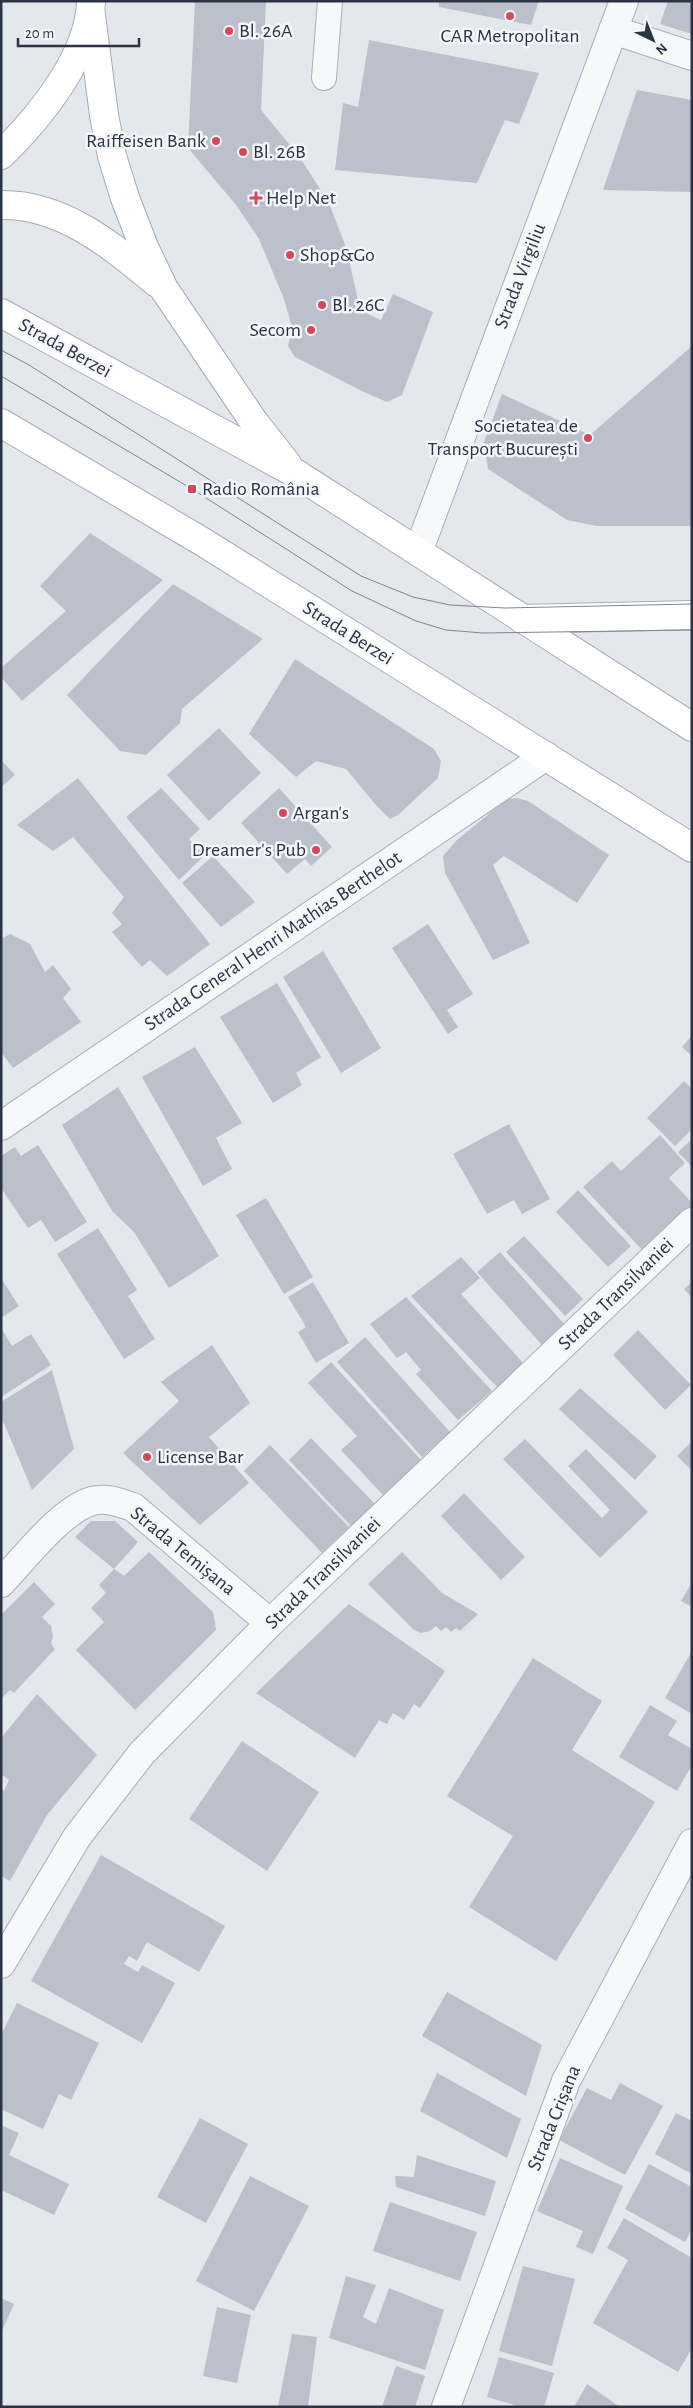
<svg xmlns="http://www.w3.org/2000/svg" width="693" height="2408" font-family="'Alegreya Sans',sans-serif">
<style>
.building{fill:#bbc0ca}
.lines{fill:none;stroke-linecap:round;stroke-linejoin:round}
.service-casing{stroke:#a9aeb7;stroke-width:26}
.minor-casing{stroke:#a9aeb7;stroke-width:30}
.secondary-casing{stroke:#a9aeb7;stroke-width:30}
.primary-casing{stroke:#a3abb8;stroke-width:30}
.service{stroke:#f7f8fa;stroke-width:24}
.minor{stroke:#f7f8fa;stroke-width:28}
.secondary{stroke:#fff;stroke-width:28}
.primary{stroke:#fff;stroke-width:28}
.tram{stroke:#7d8696;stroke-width:1}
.poi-dot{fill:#d1495b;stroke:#f4f6f9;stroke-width:2}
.labels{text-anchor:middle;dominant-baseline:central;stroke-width:5;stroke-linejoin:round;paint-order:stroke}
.poi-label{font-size:20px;fill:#2b3445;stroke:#f4f6f9;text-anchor:start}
.street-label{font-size:20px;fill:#2b3445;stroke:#f4f6f9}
</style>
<rect width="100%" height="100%" fill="#e4e7ec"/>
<!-- building -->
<g class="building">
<polygon points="195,1 266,1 261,110 299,156 329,203 347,250 360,310 381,320 393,294 433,312 402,395 387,402 366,393 295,357 288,346 292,328 284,299 259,239 236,205 188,148"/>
<polygon points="439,1 539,1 531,25 439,7"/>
<polygon points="668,1 692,1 692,34 660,24"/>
<polygon points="369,40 539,73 519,124 505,120 477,183 335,170 343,103 358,107"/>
<polygon points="637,90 692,100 692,192 603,190"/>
<polygon points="692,346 692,526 596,526 567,520 488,469 484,442 502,394 590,435"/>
<polygon points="90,533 163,580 22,701 1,677 1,668 66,611 40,586"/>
<polygon points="173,584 263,639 182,709 180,723 146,755 120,751 67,695"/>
<polygon points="295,659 434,749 441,761 438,778 398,815 390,819 375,804 346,769 316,761 296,777 249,734"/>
<polygon points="219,728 261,773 209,821 167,775"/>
<polygon points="1,760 15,775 1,787"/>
<polygon points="78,778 210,944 167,976 150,960 142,967 112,932 122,924 112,913 124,897 73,837 53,851 17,825"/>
<polygon points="161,788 200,829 189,839 204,856 179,880 126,817"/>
<polygon points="279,788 332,847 311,866 305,859 287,874 241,823"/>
<polygon points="517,798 528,801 609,855 577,903 504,856 493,865 530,943 493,960 445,873 443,856 457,840 507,799"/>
<polygon points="213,856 255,902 221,927 182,883"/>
<polygon points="428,924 473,994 447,1010 458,1027 448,1034 392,948"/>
<polygon points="10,934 30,944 45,972 53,965 71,989 63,998 81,1022 13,1068 1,1052 1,939"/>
<polygon points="323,951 381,1048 341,1073 283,977"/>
<polygon points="277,983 321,1057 296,1073 302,1085 273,1103 220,1017"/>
<polygon points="692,1035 692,1056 682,1047"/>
<polygon points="195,1047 242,1123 216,1138 232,1169 203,1186 142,1077"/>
<polygon points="684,1081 692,1089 692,1129 675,1146 647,1118"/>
<polygon points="118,1087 219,1256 169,1288 134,1232 112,1211 62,1125"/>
<polygon points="509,1124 550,1199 522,1214 514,1200 487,1214 453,1154"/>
<polygon points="660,1135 685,1163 669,1178 692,1203 692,1208 644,1252 583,1187 612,1161 621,1171"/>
<polygon points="692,1139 692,1167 678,1152"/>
<polygon points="38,1145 87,1222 55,1242 41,1220 28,1228 1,1188 1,1156 15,1147 21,1156"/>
<polygon points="578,1190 631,1246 608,1267 556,1212"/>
<polygon points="266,1198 313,1277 284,1294 236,1215"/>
<polygon points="98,1228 137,1290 128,1296 155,1339 124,1359 57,1254"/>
<polygon points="524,1236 583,1299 565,1316 506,1252"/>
<polygon points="500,1252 565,1325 542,1345 477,1272"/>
<polygon points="461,1257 480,1278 461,1294 523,1363 497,1387 411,1296"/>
<polygon points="1,1278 19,1306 1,1318"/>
<polygon points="313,1282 349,1343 316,1363 298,1332 306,1327 288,1297"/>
<polygon points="692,1282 692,1298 684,1289"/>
<polygon points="406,1297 492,1391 458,1420 416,1374 421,1370 406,1352 397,1358 370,1324"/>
<polygon points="1,1328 12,1346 31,1334 51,1365 1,1397"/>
<polygon points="638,1330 691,1385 665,1410 613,1355"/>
<polygon points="365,1337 450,1432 422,1457 337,1362"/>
<polygon points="212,1345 250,1403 209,1437 249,1483 200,1525 123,1453 179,1401 161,1382"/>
<polygon points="331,1362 421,1460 383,1495 341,1450 357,1436 308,1383"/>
<polygon points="52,1370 74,1449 32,1490 1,1416 1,1402"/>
<polygon points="580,1388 657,1456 635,1480 559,1409"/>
<polygon points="311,1438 375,1504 351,1526 289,1460"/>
<polygon points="525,1439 602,1518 610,1510 568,1466 586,1449 648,1512 600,1558 503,1459"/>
<polygon points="692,1441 692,1471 677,1456"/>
<polygon points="270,1445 349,1527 322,1553 244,1471"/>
<polygon points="464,1493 525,1557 501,1580 441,1516"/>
<polygon points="91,1521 115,1521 138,1542 114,1569 124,1576 149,1552 213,1612 216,1630 135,1710 76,1650 104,1622 91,1608 106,1593 99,1585 114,1569 75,1537"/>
<polygon points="402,1552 442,1593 478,1614 460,1631 456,1628 451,1632 446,1627 441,1631 436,1626 430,1631 421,1633 414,1630 368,1584"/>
<polygon points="34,1582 55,1604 42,1617 51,1626 53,1636 51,1644 55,1649 14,1693 10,1690 1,1699 1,1615"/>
<polygon points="692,1582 692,1607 681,1601"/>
<polygon points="349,1604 445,1671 420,1708 414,1704 404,1720 393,1713 387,1724 379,1720 355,1758 256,1693"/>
<polygon points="692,1651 692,1714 665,1698"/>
<polygon points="533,1658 602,1701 572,1750 655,1802 556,1961 469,1907 513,1836 447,1796"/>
<polygon points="37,1694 97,1755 47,1815 10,1881 1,1876 1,1789 4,1791 9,1780 1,1774 1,1738"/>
<polygon points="650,1705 677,1721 668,1735 692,1749 692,1765 677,1791 619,1757"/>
<polygon points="242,1741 319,1792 267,1871 189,1819"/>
<polygon points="101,1855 225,1926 199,1972 147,1942 137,1961 129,1956 124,1964 138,1972 142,1965 175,1983 142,2043 31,1981"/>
<polygon points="447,1992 542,2045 526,2096 422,2036"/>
<polygon points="17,2003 99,2043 71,2100 59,2094 43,2129 1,2109 1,2035"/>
<polygon points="437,2073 521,2119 507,2158 420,2111"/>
<polygon points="620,2083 663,2106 625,2175 559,2140 587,2088 611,2100"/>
<polygon points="676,2113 692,2121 692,2174 655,2154"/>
<polygon points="200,2118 248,2144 206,2223 157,2197"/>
<polygon points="1,2125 19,2133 9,2155 69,2184 54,2215 1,2190"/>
<polygon points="417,2155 496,2181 485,2216 396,2187 395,2176 414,2177"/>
<polygon points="560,2158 623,2186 593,2254 576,2247 583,2231 537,2211"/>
<polygon points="649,2164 692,2187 692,2229 685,2242 625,2209"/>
<polygon points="250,2176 309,2206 254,2311 196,2281"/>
<polygon points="390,2202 477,2232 460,2281 373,2251"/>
<polygon points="624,2218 692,2258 692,2348 678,2372 593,2323 628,2260 607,2248"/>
<polygon points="523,2266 575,2279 552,2366 499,2351"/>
<polygon points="346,2276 376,2285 363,2317 376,2324 389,2288 444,2310 425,2370 329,2338"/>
<polygon points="1,2298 14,2304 1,2333"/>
<polygon points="217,2307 251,2315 237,2383 203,2376"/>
<polygon points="292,2334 317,2337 308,2407 278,2407"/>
<polygon points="499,2357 554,2373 544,2407 521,2407 487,2397"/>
<polygon points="396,2366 425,2376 415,2407 382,2407"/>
<polygon points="587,2384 620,2407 574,2407"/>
</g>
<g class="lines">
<defs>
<polyline id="service" points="324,78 330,1"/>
<g id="minor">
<polyline points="613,30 692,56"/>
<polyline points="418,552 624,1"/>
<polyline points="1,1126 546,756"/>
<path d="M1,1583C24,1559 61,1510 92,1501C107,1497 120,1503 133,1507L270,1623"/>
<polyline points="1,1964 77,1837 142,1753 270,1623 692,1222"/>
<polyline points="446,2407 566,2081 692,1843"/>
</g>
<g id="secondary">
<path d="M1,155C39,118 90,56 91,1"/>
<polyline points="522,619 692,615"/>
</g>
<g id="primary">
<polyline points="91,15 104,115 112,156 125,198 144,247 164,289 254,422 287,464"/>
<path d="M1,205C63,204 112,246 157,283"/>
<polyline points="1,313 295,473 692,727"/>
<polyline points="1,423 203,542 692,848"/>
</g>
</defs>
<!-- service casing -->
<use href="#service" class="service-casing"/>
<!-- minor casing -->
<use href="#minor" class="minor-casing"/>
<!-- secondary casing -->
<use href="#secondary" class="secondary-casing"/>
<!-- primary casing -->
<use href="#primary" class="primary-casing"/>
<!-- service -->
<use href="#service" class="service"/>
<!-- minor -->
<use href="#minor" class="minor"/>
<!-- secondary -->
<use href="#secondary" class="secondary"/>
<!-- primary -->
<use href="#primary" class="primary"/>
<!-- tram -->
<g class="tram">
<polyline points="1,350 29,365 361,576 413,597 450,605 505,608 692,604"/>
<polyline points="1,376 192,489 352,591 416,621 446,630 483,633 692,630"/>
</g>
</g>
<!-- markers -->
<g class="poi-dot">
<circle cx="510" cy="16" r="5"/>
<circle cx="229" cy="31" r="5"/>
<circle cx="216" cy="141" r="5"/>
<circle cx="243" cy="152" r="5"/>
<path d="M253.5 190.5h5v5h5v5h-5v5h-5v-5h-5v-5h5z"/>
<circle cx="290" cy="255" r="5"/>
<circle cx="322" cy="305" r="5"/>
<circle cx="311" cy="330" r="5"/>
<circle cx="588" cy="438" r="5"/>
<rect x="187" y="484" width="10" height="10" rx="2.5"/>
<circle cx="283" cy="813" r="5"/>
<circle cx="316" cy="850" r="5"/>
<circle cx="147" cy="1457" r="5"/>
</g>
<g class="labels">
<!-- poi labels -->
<g class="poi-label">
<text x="239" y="31">Bl. 26A</text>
<text x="510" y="36" text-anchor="middle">CAR Metropolitan</text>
<text x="206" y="141" text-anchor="end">Raiffeisen Bank</text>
<text x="253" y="152">Bl. 26B</text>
<text x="266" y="198">Help Net</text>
<text x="300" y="255">Shop&amp;Go</text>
<text x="332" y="305">Bl. 26C</text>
<text x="301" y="330" text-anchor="end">Secom</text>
<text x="578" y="426" text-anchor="end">Societatea de<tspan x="578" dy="23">Transport București</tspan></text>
<text x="202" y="489">Radio România</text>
<text x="293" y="813">Argan's</text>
<text x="306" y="850" text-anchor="end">Dreamer's Pub</text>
<text x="157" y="1457">License Bar</text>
</g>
<!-- street labels -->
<g class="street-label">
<text transform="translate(520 276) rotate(-69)">Strada Virgiliu</text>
<text transform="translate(65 348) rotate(29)">Strada Berzei</text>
<text transform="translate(348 633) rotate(32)">Strada Berzei</text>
<text transform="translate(273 941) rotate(-34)">Strada General Henri Mathias Berthelot</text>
<text transform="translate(616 1294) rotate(-44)">Strada Transilvaniei</text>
<text transform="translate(183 1551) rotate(39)">Strada Temișana</text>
<text transform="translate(323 1573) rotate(-44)">Strada Transilvaniei</text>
<text transform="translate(554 2118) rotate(-68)">Strada Crișana</text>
</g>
</g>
<!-- border -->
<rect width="693" height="2408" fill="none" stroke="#2b3445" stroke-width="5"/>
<!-- north arrow -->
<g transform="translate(653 40) rotate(137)" stroke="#f4f6f9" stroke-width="4" paint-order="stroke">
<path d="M0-4L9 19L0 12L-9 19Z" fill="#2b3445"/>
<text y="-8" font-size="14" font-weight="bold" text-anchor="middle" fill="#2b3445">N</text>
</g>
<!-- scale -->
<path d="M18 38v8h121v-8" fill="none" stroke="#2b3445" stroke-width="2.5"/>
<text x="25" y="38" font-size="15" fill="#2b3445" stroke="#f4f6f9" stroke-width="4" paint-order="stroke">20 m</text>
</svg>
